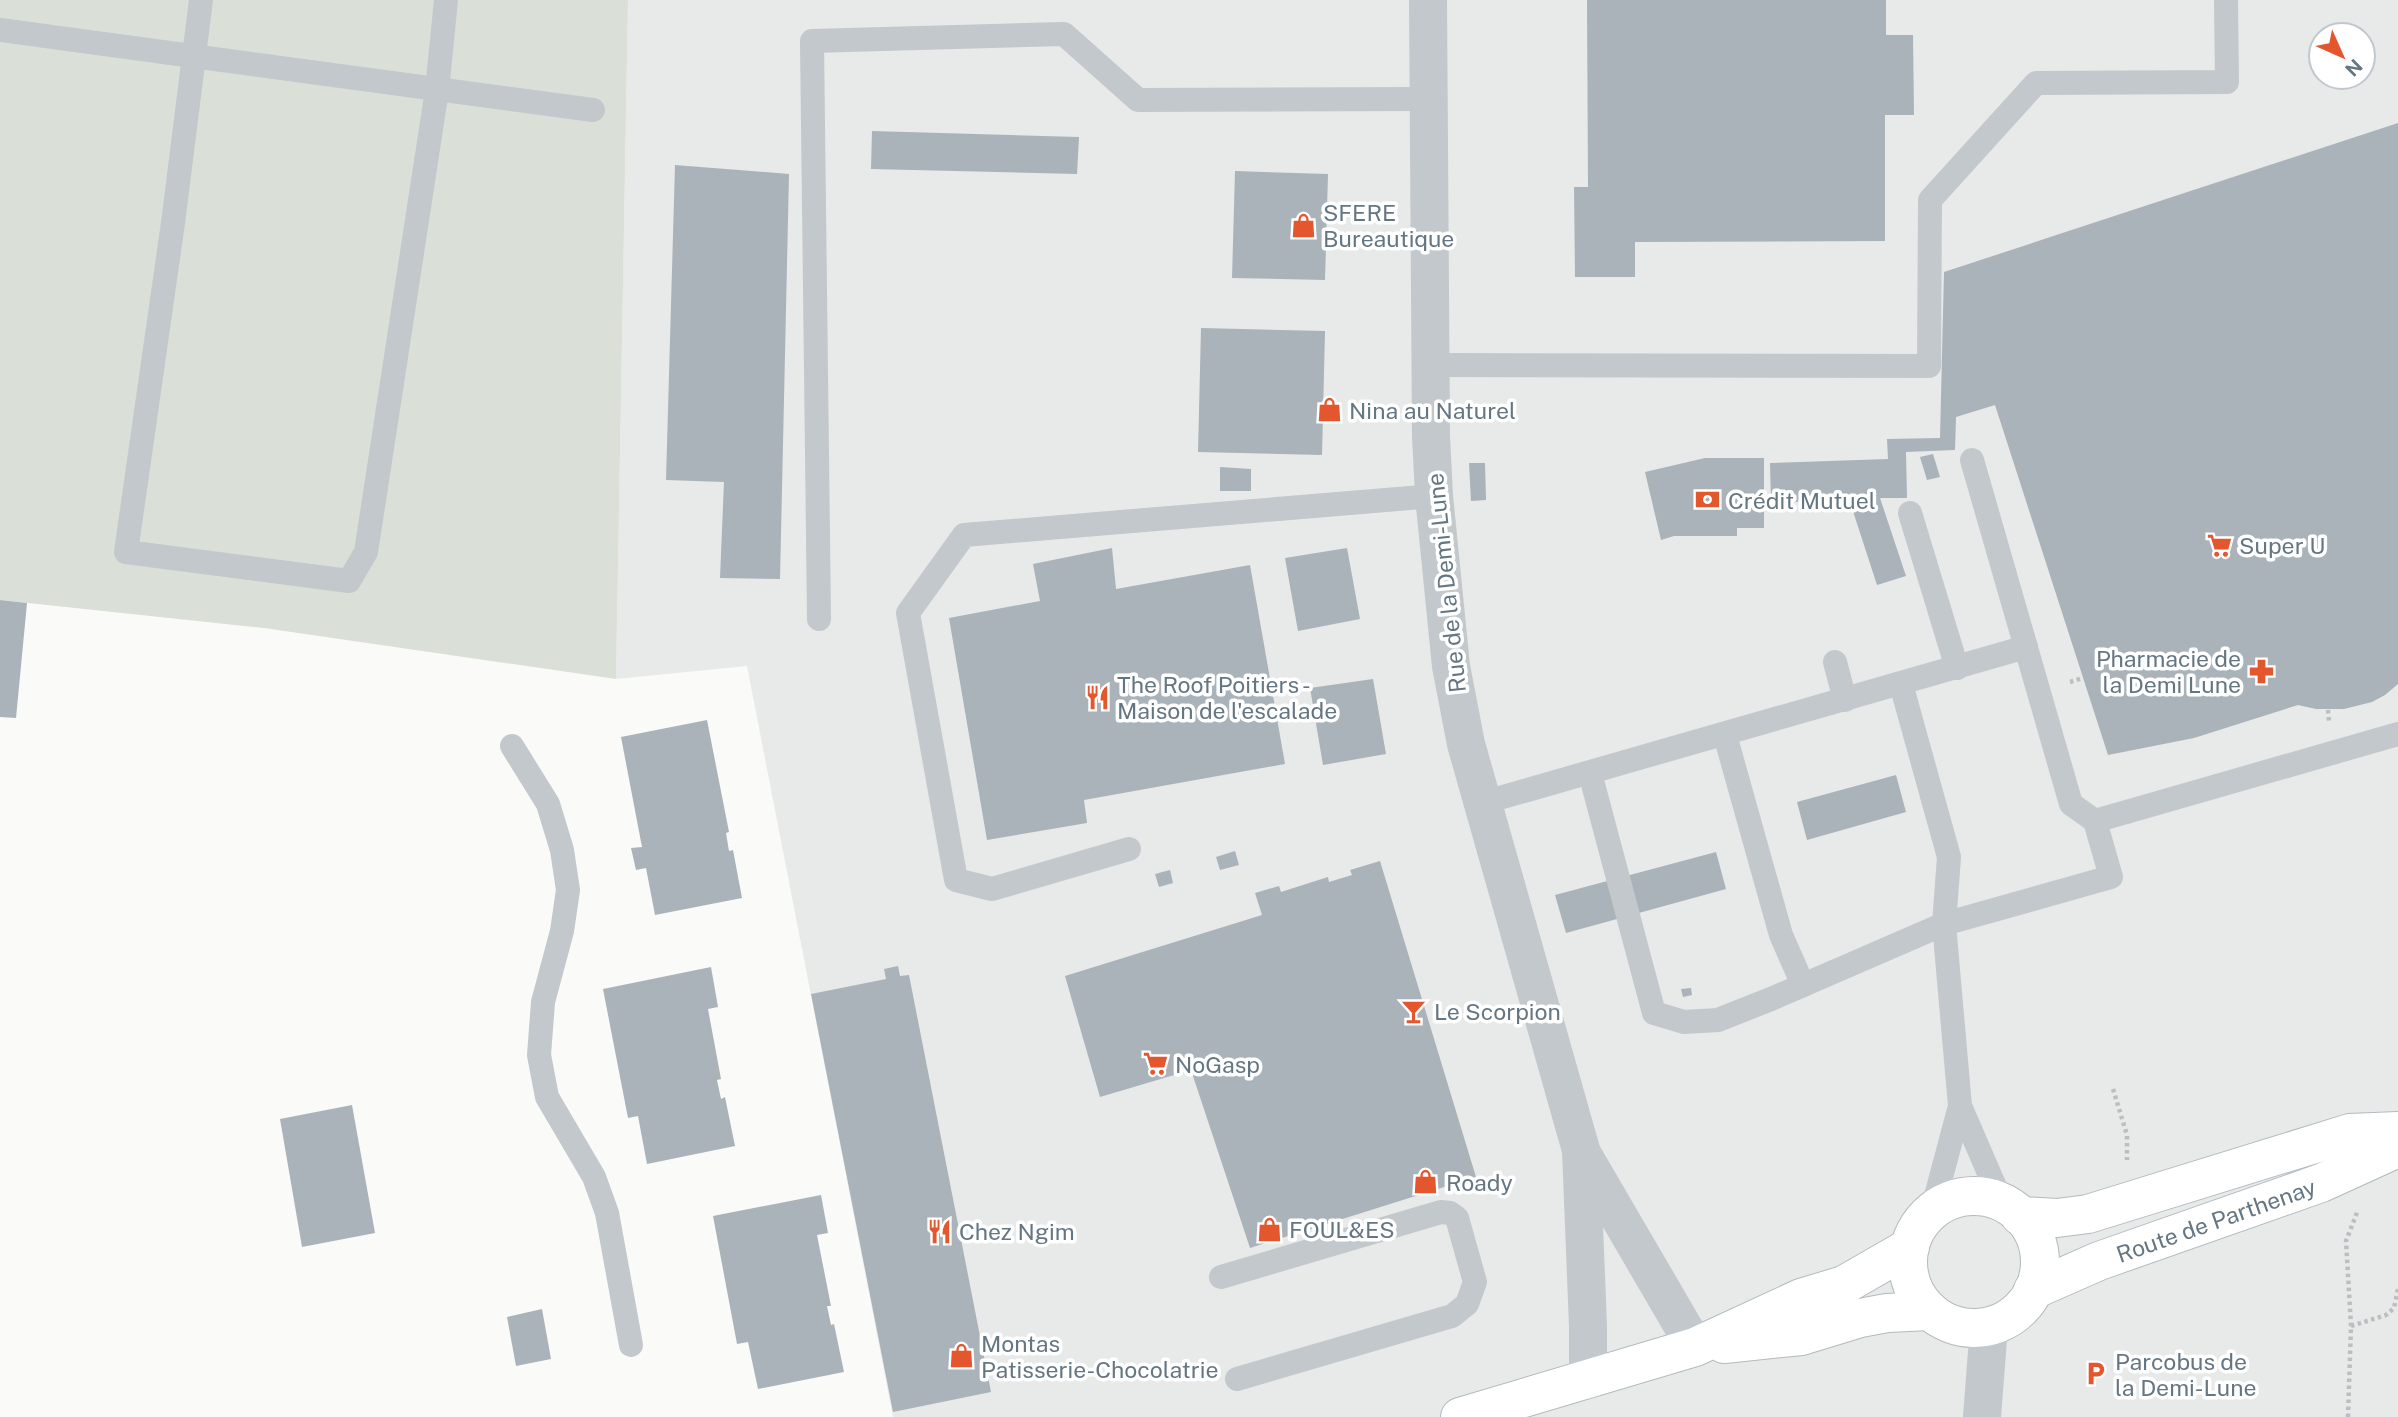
<svg xmlns="http://www.w3.org/2000/svg" width="2398" height="1417" font-family="'Public Sans',sans-serif">
<style>
.built{fill:#e8e9e9;fill-rule:evenodd}
.green{fill:#dadfd7}
.building{fill:#aab3b9}
.lines{fill:none;stroke-linecap:round;stroke-linejoin:round}
.secondary-casing{stroke:#b3babf;stroke-width:40}
.path{stroke:#bbbfc2;stroke-width:4.5;stroke-dasharray:3.5 3.5;stroke-linecap:butt}
.lane{stroke:#c3c8cc;stroke-width:24}
.street{stroke:#c3c8cc;stroke-width:38}
.secondary{stroke:#fff;stroke-width:38}
.labels{text-anchor:middle;dominant-baseline:central;stroke-width:7;stroke-linejoin:round;paint-order:stroke}
.poi-label{font-size:23px;fill:#657683;stroke:#fff;text-anchor:start}
.street-label{font-size:23px;fill:#657683;stroke:#fff}
</style>
<rect width="100%" height="100%" fill="#fafaf8"/>
<!-- built -->
<path class="built" d="M628,0H2398V1417H893L747,666L616,679ZM2321,35H2363V77H2321Z"/>
<!-- green -->
<polygon class="green" points="0,0 628,0 616,679 264,628 0,600"/>
<!-- building -->
<g class="building">
<polygon points="1587,0 1886,0 1886,35 1913,35 1914,115 1885,115 1885,241 1635,242 1635,277 1575,277 1574,187 1588,187"/>
<polygon points="2398,123 2398,684 2385,695 2372,702 2344,709 2316,709 2298,705 2194,738 2108,755 1995,405 1956,417 1955,450 1906,452 1907,498 1880,498 1906,576 1877,585 1849,499 1771,503 1770,463 1888,459 1887,439 1940,438 1944,272"/>
<polygon points="872,131 1079,137 1077,174 871,169"/>
<polygon points="675,165 789,174 780,579 720,578 724,482 666,480"/>
<polygon points="1235,171 1328,174 1325,280 1232,278"/>
<polygon points="1201,328 1325,331 1322,455 1198,452"/>
<polygon points="1933,454 1940,477 1927,480 1920,457"/>
<polygon points="1705,458 1764,458 1764,528 1737,528 1737,536 1674,536 1661,540 1645,472"/>
<polygon points="1469,463 1485,463 1486,500 1471,501"/>
<polygon points="1220,467 1251,469 1251,491 1220,491"/>
<polygon points="1112,548 1116,589 1250,565 1285,764 1084,800 1087,823 987,840 949,618 1040,601 1033,564"/>
<polygon points="1347,548 1360,619 1298,631 1285,558"/>
<polygon points="0,600 27,603 16,718 0,717"/>
<polygon points="1373,679 1386,754 1323,765 1310,688"/>
<polygon points="707,720 729,832 726,833 729,851 733,850 742,898 655,915 646,868 636,870 631,848 642,847 621,737"/>
<polygon points="1896,775 1906,812 1807,840 1797,802"/>
<polygon points="1235,851 1239,865 1220,870 1216,857"/>
<polygon points="1716,852 1726,889 1566,933 1555,895"/>
<polygon points="1380,861 1476,1177 1250,1248 1191,1070 1100,1097 1065,976 1262,915 1255,893 1279,886 1281,892 1328,877 1329,882 1352,875 1350,870"/>
<polygon points="1170,870 1173,883 1159,887 1155,874"/>
<polygon points="898,966 900,976 909,975 991,1392 893,1412 811,994 886,979 884,969"/>
<polygon points="711,967 718,1007 708,1009 721,1079 717,1080 721,1099 725,1097 735,1146 647,1164 638,1116 628,1118 603,989"/>
<polygon points="1691,988 1692,995 1683,997 1681,989"/>
<polygon points="352,1105 375,1233 302,1247 280,1119"/>
<polygon points="821,1195 828,1233 817,1235 831,1306 827,1306 831,1325 834,1324 844,1372 758,1389 748,1342 737,1344 713,1216"/>
<polygon points="542,1309 551,1359 516,1366 507,1317"/>
</g>
<g class="lines">
<defs>
<g id="secondary">
<circle cx="1974" cy="1262" r="66"/>
<polyline points="2020,1216 2057,1218 2088,1214 2350,1133 2398,1131"/>
<path id="s1" d="M2033,1290L2099,1261L2321,1183L2398,1148"/>
<polyline points="1724,1344 1801,1336 1860,1318 1887,1313 1930,1311"/>
<polyline points="1460,1417 1695,1347 1801,1298 1844,1285 1910,1247"/>
</g>
</defs>
<!-- secondary casing -->
<use href="#secondary" class="secondary-casing"/>
<!-- path -->
<g class="path">
<polyline points="2070,682 2083,678"/>
<polyline points="2328,710 2329,721"/>
<polyline points="2113,1089 2127,1135 2127,1160"/>
<polyline points="2351,1326 2386,1315 2394,1308 2398,1289"/>
<polyline points="2348,1417 2351,1326 2346,1241 2358,1210"/>
</g>
<!-- lane -->
<g class="lane">
<polyline points="201,0 173,223 126,552 349,581 366,552 437,90 446,0"/>
<polyline points="0,30 593,110"/>
<polyline points="1431,365 1929,366 1930,200 2036,83 2227,82 2226,0"/>
<polyline points="1972,460 2071,804 2095,821 2111,877 1944,924 1960,1106 2002,1203"/>
<polyline points="1910,513 1957,668"/>
<polyline points="819,619 812,41 1064,34 1138,100 1429,99"/>
<polyline points="1835,662 1845,700"/>
<polyline points="1725,735 1781,935 1803,985"/>
<polyline points="512,746 548,804 562,850 568,890 562,931 543,1002 539,1055 547,1097 594,1177 607,1213 631,1345"/>
<polyline points="1590,773 1654,1013 1684,1022 1718,1020 1771,999 1944,924 1949,857 1901,684"/>
<polyline points="1482,803 2026,647"/>
<polyline points="2095,821 2398,734"/>
<polyline points="1129,849 992,889 956,880 908,613 964,535 1434,496"/>
<polyline points="1932,1211 1960,1106"/>
<polyline points="1221,1277 1441,1212 1450,1213 1457,1218 1475,1282 1467,1304 1452,1316 1237,1379"/>
</g>
<!-- street -->
<g class="street">
<polyline points="1428,0 1431,436 1434,496 1451,666 1466,744 1581,1150 1588,1326 1588,1380"/>
<polyline points="1583,1155 1695,1347"/>
<polyline points="1982,1417 1989,1326"/>
</g>
<!-- secondary -->
<use href="#secondary" class="secondary"/>
</g>
<!-- icons -->
<defs>
<symbol id="shop-bare" viewBox="-9 -9 18 18"><path d="M-5-2.5h2.3a2.7 3.5 0 0 1 5.4 0H5L5.5 6h-11ZM-1.5-2.5h3a1.5 2.3 0 0 0-3 0Z" fill="#e4572e" stroke="#fff" stroke-width="2.5" paint-order="stroke"/></symbol>
<symbol id="bank-bare" viewBox="-9 -9 18 18"><path d="M-6-4H6V4H-6ZM0-2.3a2.3 2.3 0 1 0 0 4.6a2.3 2.3 0 1 0 0-4.6Z" fill="#e4572e" stroke="#fff" stroke-width="2.5" paint-order="stroke"/></symbol>
<symbol id="supermarket-bare" viewBox="-9 -9 18 18"><path d="M-6-5.5h2.5l.6 2H6L4.5 2H-2.5L-4.4-4H-6ZM-1.5 3.2a1.3 1.3 0 1 0 .1 0ZM3 3.2a1.3 1.3 0 1 0 .1 0Z" fill="#e4572e" stroke="#fff" stroke-width="2.5" paint-order="stroke"/></symbol>
<symbol id="pharmacy-bare" viewBox="-9 -9 18 18"><path d="M-2-6h4v4h4v4h-4v4h-4v-4h-4v-4h4Z" fill="#e4572e" stroke="#fff" stroke-width="2.5" paint-order="stroke"/></symbol>
<symbol id="restaurant-bare" viewBox="-9 -9 18 18"><path d="M-5-6h1v4h1v-4h1v4h1v-4h1v5L-1.5 .5V6h-2V.5L-5-1ZM5-6V6H3V1.5H1.5Q1.5-4 5-6Z" fill="#e4572e" stroke="#fff" stroke-width="2.5" paint-order="stroke"/></symbol>
<symbol id="bar-bare" viewBox="-9 -9 18 18"><path d="M-6-5H6L.8 .8V4.5H3.5V6h-7V4.5H-.8V.8Z" fill="#e4572e" stroke="#fff" stroke-width="2.5" paint-order="stroke"/></symbol>
<symbol id="parking-bare" viewBox="-9 -9 18 18"><path d="M-3.5-5.5H1a3.5 3.5 0 0 1 0 7H-1V5.5H-3.5ZM-1-3.4V-.6H.8a1.4 1.4 0 0 0 0-2.8Z" fill="#e4572e" stroke="#fff" stroke-width="2.5" paint-order="stroke"/></symbol>
</defs>
<g fill-rule="evenodd">
<use href="#shop-bare" x="1286" y="208" width="35" height="35"/>
<use href="#shop-bare" x="1312" y="392" width="35" height="35"/>
<use href="#bank-bare" x="1690" y="482" width="35" height="35"/>
<use href="#supermarket-bare" x="2202" y="528" width="35" height="35"/>
<use href="#pharmacy-bare" x="2244" y="654" width="35" height="35"/>
<use href="#restaurant-bare" x="1080" y="680" width="35" height="35"/>
<use href="#bar-bare" x="1396" y="994" width="35" height="35"/>
<use href="#supermarket-bare" x="1138" y="1046" width="35" height="35"/>
<use href="#shop-bare" x="1408" y="1164" width="35" height="35"/>
<use href="#shop-bare" x="1252" y="1212" width="35" height="35"/>
<use href="#restaurant-bare" x="922" y="1214" width="35" height="35"/>
<use href="#shop-bare" x="944" y="1338" width="35" height="35"/>
<use href="#parking-bare" x="2078" y="1356" width="35" height="35"/>
</g>
<g class="labels">
<!-- poi labels -->
<g class="poi-label">
<text x="1323" y="212">SFERE<tspan x="1323" dy="26">Bureautique</tspan></text>
<text x="1349" y="410">Nina au Naturel</text>
<text x="1728" y="500">Crédit Mutuel</text>
<text x="2239" y="545">Super U</text>
<text x="2241" y="658" text-anchor="end">Pharmacie de<tspan x="2241" dy="26">la Demi Lune</tspan></text>
<text x="1117" y="684">The Roof Poitiers -<tspan x="1117" dy="26">Maison de l'escalade</tspan></text>
<text x="1434" y="1011">Le Scorpion</text>
<text x="1175" y="1064">NoGasp</text>
<text x="1446" y="1182">Roady</text>
<text x="1289" y="1229">FOUL&amp;ES</text>
<text x="959" y="1231">Chez Ngim</text>
<text x="981" y="1343">Montas<tspan x="981" dy="26">Patisserie-Chocolatrie</tspan></text>
<text x="2115" y="1361">Parcobus de<tspan x="2115" dy="26">la Demi-Lune</tspan></text>
</g>
<!-- street labels -->
<g class="street-label">
<text transform="translate(1446 583) rotate(-96)">Rue de la Demi-Lune</text>
<text stroke="none"><textPath href="#s1" startOffset="196">Route de Parthenay</textPath></text>
</g>
</g>
<!-- north arrow -->
<g transform="translate(2342 56) rotate(135)"><circle r="33" fill="#ffffff" stroke="#c1c8cd" stroke-width="2"/>
<path d="M0-5L12 26L0 18L-12 26Z" fill="#e4572e"/>
<text y="-10" font-size="19" font-weight="bold" text-anchor="middle" fill="#657683">N</text>
</g>
</svg>
